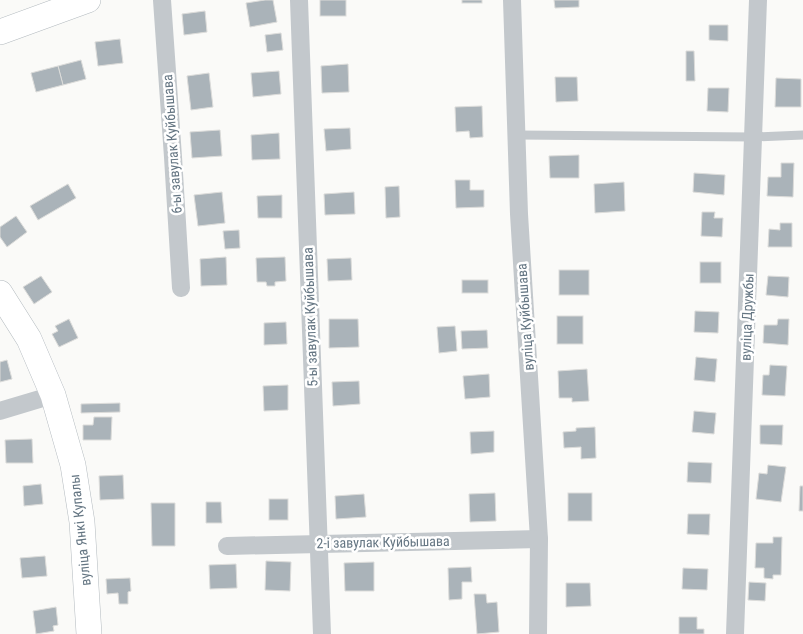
<svg xmlns="http://www.w3.org/2000/svg" width="803" height="634" font-family="'Roboto Condensed',sans-serif">
<style>
.building{fill:#aab3b9;stroke:#dcdcda}
.lines{fill:none;stroke-linecap:round;stroke-linejoin:round}
.secondary-casing{stroke:#b3babf;stroke-width:26}
.lane{stroke:#c3c8cc;stroke-width:9}
.street{stroke:#c3c8cc;stroke-width:18}
.secondary{stroke:#fff;stroke-width:25}
.labels{text-anchor:middle;dominant-baseline:central;stroke-width:5;stroke-linejoin:round;paint-order:stroke}
.street-label{font-size:14px;fill:#657683;stroke:#fff}
</style>
<rect width="100%" height="100%" fill="#fafaf8"/>
<!-- building -->
<g class="building">
<polygon points="265,0 273,0 277,22 250,27 246,3"/>
<rect x="320" y="0" width="26" height="16"/>
<rect x="462" y="0" width="20" height="3"/>
<polygon points="554,0 579,0 579,7 555,8"/>
<polygon points="205,11 207,32 184,35 182,14"/>
<polygon points="709,25 728,25 728,41 709,40"/>
<polygon points="281,33 283,50 267,52 265,35"/>
<polygon points="120,39 123,63 98,66 95,42"/>
<polygon points="686,51 694,51 695,81 686,81"/>
<polygon points="81,60 86,79 63,85 58,66"/>
<polygon points="348,64 349,92 322,93 321,66"/>
<polygon points="58,66 63,85 36,92 31,73"/>
<polygon points="279,71 281,94 253,97 251,73"/>
<polygon points="209,73 213,107 191,110 187,76"/>
<polygon points="555,77 577,77 578,101 556,102"/>
<polygon points="776,78 801,79 801,107 775,107"/>
<polygon points="708,88 729,88 728,112 707,111"/>
<polygon points="482,106 483,137 470,138 469,131 456,132 455,107"/>
<polygon points="350,128 351,149 326,151 324,129"/>
<polygon points="220,130 222,156 192,158 190,132"/>
<polygon points="279,133 280,159 252,160 251,135"/>
<polygon points="579,155 579,178 550,178 549,156"/>
<polygon points="781,163 794,163 793,197 767,196 768,177 781,177"/>
<polygon points="694,173 725,175 724,195 693,192"/>
<polygon points="455,180 470,180 470,190 484,190 484,207 456,208"/>
<polygon points="624,182 625,211 595,213 594,184"/>
<polygon points="68,184 76,198 38,220 30,206"/>
<polygon points="399,186 400,217 386,218 385,187"/>
<polygon points="222,192 225,223 198,226 194,195"/>
<polygon points="354,192 355,214 325,215 324,194"/>
<polygon points="282,195 282,218 258,218 257,196"/>
<polygon points="702,212 715,212 714,218 723,218 722,237 701,236"/>
<polygon points="16,216 27,232 7,247 0,237 0,227"/>
<polygon points="780,223 792,223 792,247 768,247 769,229 780,230"/>
<polygon points="239,230 240,248 225,249 223,231"/>
<polygon points="226,257 227,285 201,286 200,259"/>
<polygon points="285,257 286,281 275,282 275,286 267,286 266,282 257,282 256,258"/>
<polygon points="351,258 352,280 328,281 327,259"/>
<rect x="700" y="262" width="21" height="21"/>
<rect x="559" y="270" width="30" height="25"/>
<polygon points="41,276 52,292 34,304 23,287"/>
<polygon points="768,276 789,277 788,297 766,295"/>
<rect x="462" y="280" width="26" height="13"/>
<polygon points="695,311 719,312 718,333 694,332"/>
<rect x="557" y="316" width="26" height="28"/>
<polygon points="69,319 78,338 59,347 52,334 58,331 55,326"/>
<polygon points="329,319 358,319 359,347 329,348"/>
<polygon points="778,319 789,319 788,345 763,343 764,325 777,325"/>
<polygon points="286,322 287,344 264,345 264,323"/>
<polygon points="455,326 457,351 439,353 437,327"/>
<polygon points="487,330 488,348 462,349 461,331"/>
<polygon points="696,357 717,359 715,382 694,380"/>
<polygon points="7,360 12,379 0,382 0,362"/>
<polygon points="770,365 787,366 785,396 762,395 763,375 769,375"/>
<polygon points="587,369 589,401 572,402 572,398 559,398 558,371"/>
<polygon points="489,374 490,397 465,399 463,376"/>
<polygon points="359,381 360,404 333,406 332,382"/>
<polygon points="288,385 288,410 264,411 263,386"/>
<polygon points="120,403 120,412 81,413 81,404"/>
<polygon points="694,411 716,413 714,434 692,432"/>
<polygon points="94,417 112,417 111,440 83,440 83,425 93,425"/>
<polygon points="760,425 783,425 782,445 760,444"/>
<polygon points="595,427 596,458 581,459 581,447 564,448 563,432 576,431 576,428"/>
<polygon points="494,431 494,452 471,454 470,432"/>
<polygon points="32,439 33,463 6,463 5,440"/>
<polygon points="688,462 712,463 711,483 687,482"/>
<polygon points="768,465 786,467 781,502 756,499 759,473 767,474"/>
<polygon points="123,475 124,499 100,500 99,476"/>
<polygon points="41,484 43,504 24,506 23,486"/>
<polygon points="800,486 803,486 803,511 799,511"/>
<polygon points="495,493 496,521 470,522 469,494"/>
<rect x="568" y="493" width="24" height="28"/>
<polygon points="364,494 366,517 336,519 335,496"/>
<rect x="269" y="499" width="19" height="21"/>
<polygon points="206,502 221,502 222,523 206,523"/>
<polygon points="151,503 175,503 175,546 152,546"/>
<polygon points="688,514 710,514 709,535 687,534"/>
<polygon points="773,537 782,537 781,575 773,575 773,579 764,578 764,568 755,568 756,543 773,543"/>
<polygon points="45,556 47,576 22,578 20,558"/>
<polygon points="266,561 291,562 290,591 265,590"/>
<polygon points="374,562 374,591 345,591 344,563"/>
<polygon points="236,564 237,588 210,589 209,565"/>
<polygon points="471,567 472,582 462,582 462,599 449,600 448,568"/>
<polygon points="683,568 708,569 707,590 682,589"/>
<polygon points="130,578 131,591 128,592 128,604 119,604 118,593 107,594 106,579"/>
<polygon points="749,582 766,583 765,601 748,600"/>
<polygon points="566,583 590,583 591,606 566,607"/>
<polygon points="474,594 486,594 487,603 497,602 499,632 477,634"/>
<polygon points="56,607 58,625 53,626 54,631 36,634 33,611"/>
<polygon points="679,617 697,617 697,629 704,629 704,634 679,634"/>
</g>
<g class="lines">
<defs>
<g id="secondary">
<polyline points="0,32 88,0"/>
<polyline points="0,293 29,339 53,395 73,465 82,522 89,634"/>
</g>
</defs>
<!-- secondary casing -->
<use href="#secondary" class="secondary-casing"/>
<!-- lane -->
<polyline class="lane" points="518,135 753,137 803,135"/>
<!-- street -->
<g class="street">
<polyline points="162,0 173,157 181,288"/>
<polyline points="299,0 322,634"/>
<polyline points="512,0 519,214 539,539 538,634"/>
<polyline points="0,411 53,395"/>
<polyline points="227,546 539,539"/>
<polyline points="735,634 758,0"/>
</g>
<!-- secondary -->
<use href="#secondary" class="secondary"/>
</g>
<g class="labels">
<!-- street labels -->
<g class="street-label">
<text transform="translate(172 144) rotate(-94)">6-ы завулак Куйбышава</text>
<text transform="translate(310 317) rotate(-92)">5-ы завулак Куйбышава</text>
<text transform="translate(525 317) rotate(-94)">вуліца Куйбышава</text>
<text transform="translate(747 317) rotate(-88)">вуліца Дружбы</text>
<text transform="translate(80 530) rotate(-96)">вуліца Янкі Купалы</text>
<text transform="translate(383 542) rotate(-1)">2-і завулак Куйбышава</text>
</g>
</g>
</svg>
